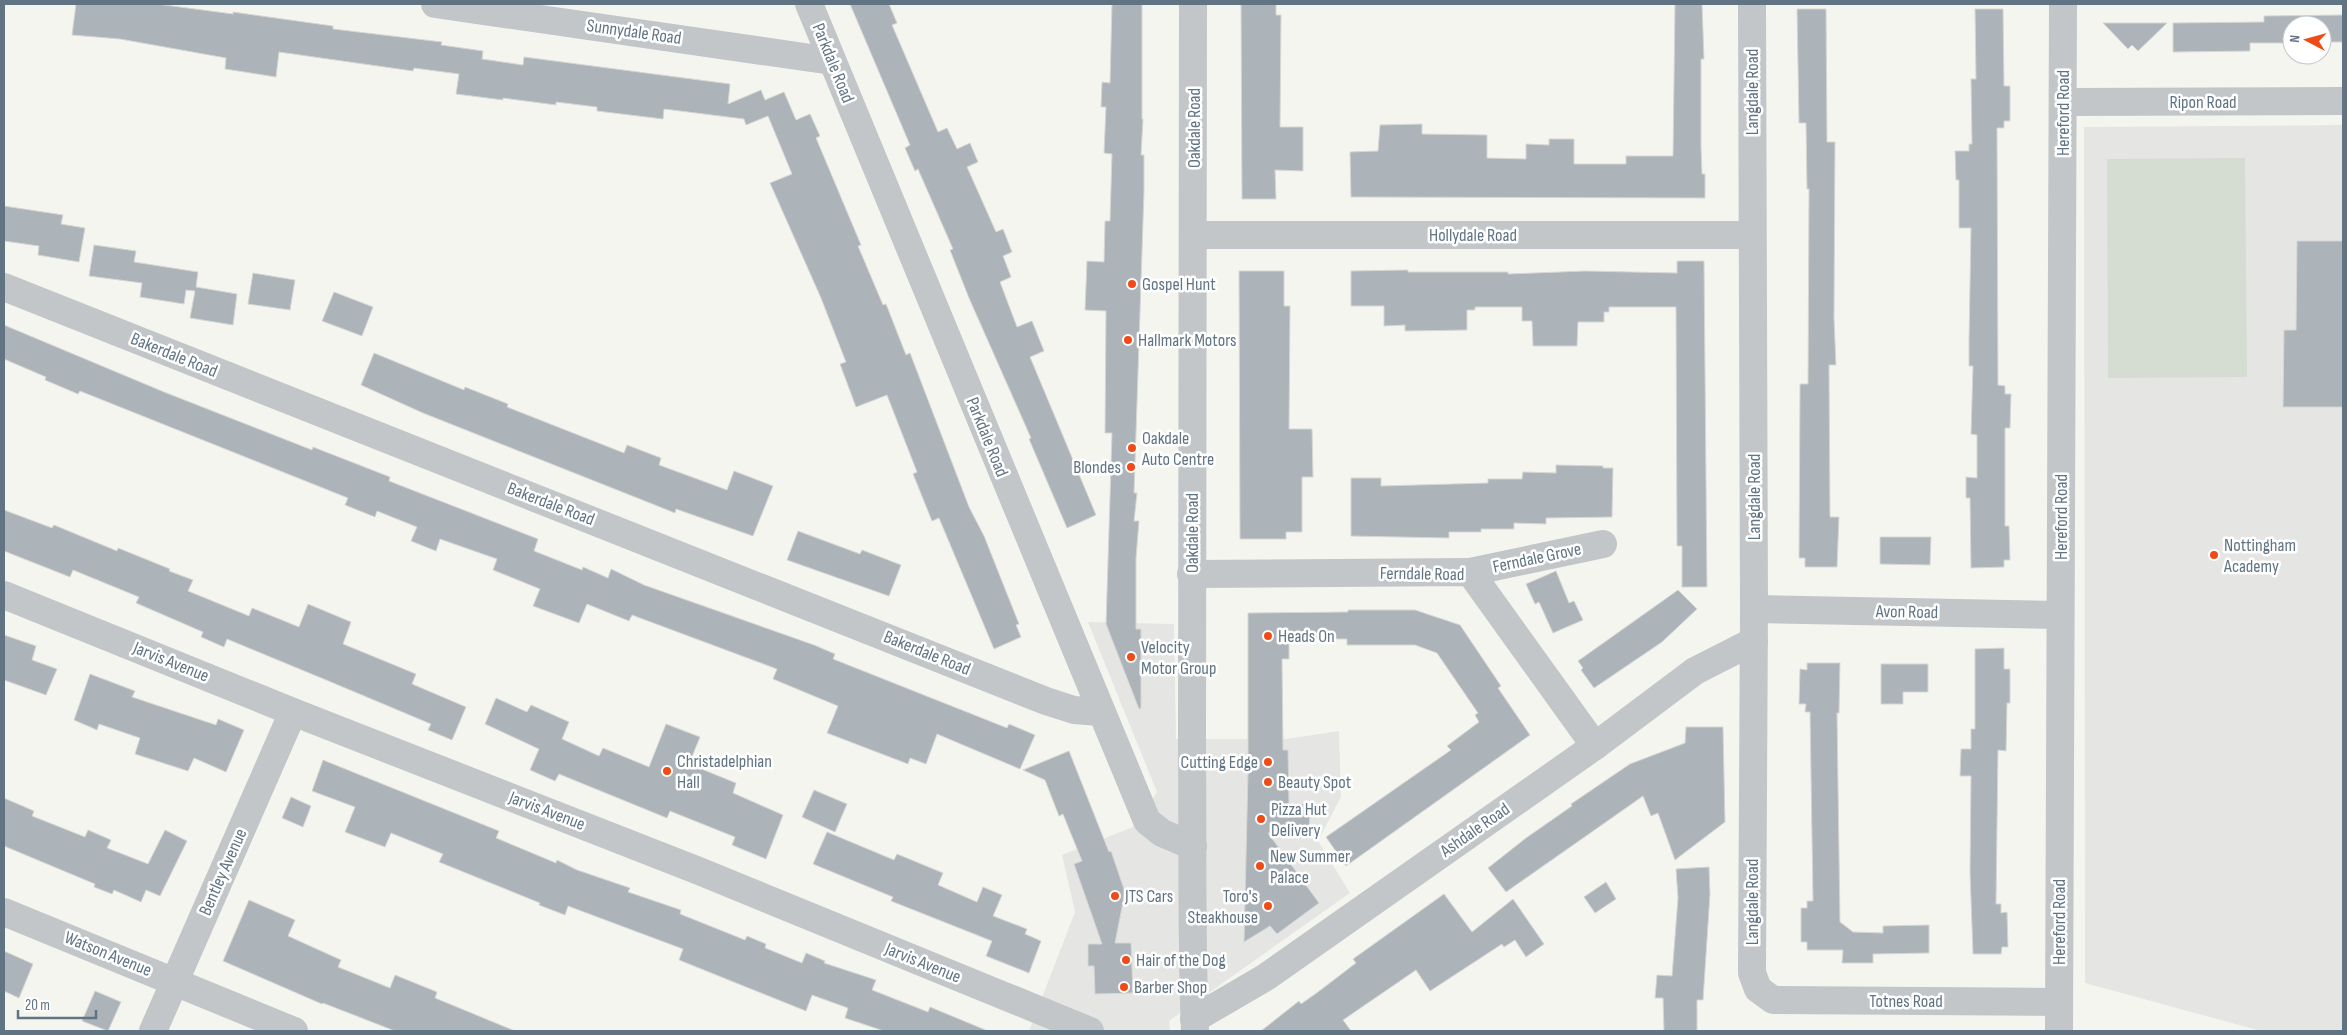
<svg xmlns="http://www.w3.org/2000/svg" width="2347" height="1035" font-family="'Sofia Sans Condensed',sans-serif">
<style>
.built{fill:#e5e6e4}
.green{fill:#d5dcd1}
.building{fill:#acb4b9;stroke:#d6d6d3}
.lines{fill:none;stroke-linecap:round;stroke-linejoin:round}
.minor{stroke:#c2c6c9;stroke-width:28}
.tertiary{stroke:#c2c6c9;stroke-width:28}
.poi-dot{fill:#ee4b17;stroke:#fff;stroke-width:2}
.labels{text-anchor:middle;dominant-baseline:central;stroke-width:5;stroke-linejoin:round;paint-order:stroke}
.street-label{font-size:18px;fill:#617484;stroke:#fff}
.poi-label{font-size:18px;fill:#617484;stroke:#fff;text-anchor:start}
</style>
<rect width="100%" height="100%" fill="#f5f5f0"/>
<!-- built -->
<g class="built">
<polygon points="2343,125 2343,1031 2261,1031 2085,983 2084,127"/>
<polygon points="1088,622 1174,624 1176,739 1286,739 1339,731 1341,797 1318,841 1350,893 1169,1021 1170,1031 1029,1031 1075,912 1062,855 1133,827 1157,792"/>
</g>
<!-- green -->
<polygon class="green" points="2245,158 2247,377 2108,378 2107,159"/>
<!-- building -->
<g class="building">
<polygon points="76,4 157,4 233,14 233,12 333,26 333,29 442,42 441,45 483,51 482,59 523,65 524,57 730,84 728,104 761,90 765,100 784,92 796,120 810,114 820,136 816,138 861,245 858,246 883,305 886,304 906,355 910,353 969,507 984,536 1019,624 1016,625 1021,637 994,649 939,518 932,521 913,474 917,472 887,395 856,407 840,364 846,362 821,298 770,183 792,174 768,116 746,125 744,119 664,109 663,119 597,111 597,107 556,102 556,105 503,98 503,100 456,94 459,74 414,68 413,71 279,52 276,77 225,69 226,58 120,39 72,35"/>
<polygon points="850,4 889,4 897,23 892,25 938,132 947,128 957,149 970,143 978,162 967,167 996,232 1003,229 1012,252 1003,256 1011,277 1000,282 1017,327 1032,321 1044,351 1030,357 1096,515 1067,528 1029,439 1031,438 969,298 950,250 953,249 918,169 915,171 905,148 910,145"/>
<polygon points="1112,4 1142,4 1142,119 1143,119 1141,155 1144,155 1144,192 1134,493 1137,493 1134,521 1139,521 1136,558 1136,629 1141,629 1141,708 1139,709 1106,624 1112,433 1105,433 1106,311 1085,310 1087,261 1104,262 1105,221 1110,221 1112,154 1104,153 1106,107 1101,107 1102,82 1110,83"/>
<polygon points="1241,4 1276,4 1276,15 1281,15 1280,127 1303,127 1303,171 1275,170 1276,199 1242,199"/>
<polygon points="1675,4 1702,4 1704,59 1701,59 1701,146 1702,174 1705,174 1705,198 1351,197 1350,152 1378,151 1380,125 1422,124 1422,134 1487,135 1487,158 1526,159 1526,144 1549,145 1549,139 1574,139 1574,164 1626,164 1626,156 1673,156"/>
<polygon points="1797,9 1826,9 1827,142 1835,142 1834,318 1836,365 1829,365 1830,517 1839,517 1837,567 1805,567 1805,558 1799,558 1800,384 1808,384 1809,189 1807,189 1806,123 1799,123"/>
<polygon points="1975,9 2003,9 2004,86 2010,86 2010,121 2004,121 2004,128 1997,128 1998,385 2005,386 2005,394 2011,394 2010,428 2005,428 2005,526 2009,526 2010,560 2004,560 2004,567 1971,568 1970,498 1966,498 1966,477 1977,478 1977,435 1971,434 1973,366 1969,366 1969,340 1971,228 1959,228 1959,180 1956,180 1955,151 1969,151 1969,144 1972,144 1971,79 1976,79"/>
<polygon points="2343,15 2343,42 2322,42 2322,25 2292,25 2292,43 2250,43 2250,51 2173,52 2173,23 2264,22 2264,16"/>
<polygon points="2103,23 2167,23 2138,51 2132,45 2128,49"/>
<polygon points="4,206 63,215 61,224 85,228 79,262 38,255 39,246 4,241"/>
<polygon points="2297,241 2343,241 2343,407 2283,407 2284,330 2296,330"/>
<polygon points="94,245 136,251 134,262 198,272 196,287 237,294 233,325 190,318 195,291 186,290 184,304 140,297 142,283 89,276"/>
<polygon points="1677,261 1704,261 1707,587 1682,587 1682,546 1677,546 1676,307 1609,307 1609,312 1604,312 1604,322 1578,322 1577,346 1533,346 1532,321 1522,321 1522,307 1475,307 1475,310 1467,310 1467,330 1405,331 1405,325 1384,326 1384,306 1351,306 1351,271 1408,270 1408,272 1508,272 1508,274 1585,271 1677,273"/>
<polygon points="1239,271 1284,271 1284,306 1290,306 1289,429 1312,429 1313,477 1302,477 1302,532 1286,532 1286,539 1240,539"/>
<polygon points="253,273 295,280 290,310 248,304"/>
<polygon points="334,292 373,307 362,336 322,321"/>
<polygon points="4,325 164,392 312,450 313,447 390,477 389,481 538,539 534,551 582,570 583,567 608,578 611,569 644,585 814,645 835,654 833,659 1007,728 1009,724 1035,735 1020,769 937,734 926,764 910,758 908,764 827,733 838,706 773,679 777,669 632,615 629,621 587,604 579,623 533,606 540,589 493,570 497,559 440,539 436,551 411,541 417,527 377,511 375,517 345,505 348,498 80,391 78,394 45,380 46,377 4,359"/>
<polygon points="374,353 464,390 465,387 508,404 507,407 624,453 627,445 661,458 659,465 727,490 734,471 773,486 753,536 676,509 675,513 650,503 423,413 361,385"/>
<polygon points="1556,465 1603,466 1603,468 1613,468 1612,517 1546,518 1546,524 1514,523 1514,529 1481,529 1481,532 1449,532 1449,538 1351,536 1351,478 1381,478 1381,486 1488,483 1488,479 1522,479 1523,472 1556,473"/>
<polygon points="4,510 52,528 54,525 117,551 118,548 170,569 169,571 193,580 188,591 249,616 252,608 299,627 308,604 351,622 343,644 416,674 412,684 466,707 452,740 428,730 431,724 331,682 227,639 224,647 201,637 203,632 136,603 139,597 73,570 70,577 4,551"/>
<polygon points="798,531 860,554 862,550 901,565 889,596 787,560"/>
<polygon points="1880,537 1931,537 1930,565 1880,564"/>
<polygon points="1556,571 1569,603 1574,601 1583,620 1553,633 1539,602 1535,604 1526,584"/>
<polygon points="1678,590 1697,609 1662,642 1594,688 1581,670 1583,668 1578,661"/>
<polygon points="1348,610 1415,610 1460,625 1501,686 1498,688 1530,735 1346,866 1326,837 1451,750 1447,746 1479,722 1475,715 1478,713 1437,653 1415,645 1347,645 1347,639 1289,639 1289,659 1282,659 1283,750 1288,750 1289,804 1304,804 1304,809 1310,809 1309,833 1268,833 1319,903 1277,934 1270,926 1244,942 1248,772 1248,613 1348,612"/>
<polygon points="4,635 36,646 32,660 57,669 46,695 4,680"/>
<polygon points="2004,648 2004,669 2010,669 2010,703 2007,703 2006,751 1998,750 1996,904 2001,904 2001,913 2007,912 2008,947 2002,947 2001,954 1973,954 1970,872 1971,776 1960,776 1961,749 1971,749 1971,729 1975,729 1975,649"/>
<polygon points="1807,663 1840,663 1839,713 1837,713 1840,922 1853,932 1883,933 1883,926 1929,925 1929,953 1873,954 1873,963 1842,963 1843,950 1807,950 1807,942 1801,942 1801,908 1807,908 1807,901 1813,901 1810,712 1805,712 1806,704 1799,704 1800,669 1807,670"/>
<polygon points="1881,664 1928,664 1928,692 1903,692 1903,704 1881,704"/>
<polygon points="90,674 135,691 132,697 216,725 218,719 244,730 226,772 194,758 188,771 135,754 140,738 99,724 97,730 74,720"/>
<polygon points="496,698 527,712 531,705 569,722 562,739 599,756 603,748 649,767 666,724 700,737 689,764 736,783 733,793 783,815 766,859 732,845 735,837 670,811 667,818 559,774 555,781 530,770 539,749 485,724"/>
<polygon points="1686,727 1723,727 1725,822 1675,860 1658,813 1651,816 1643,796 1506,892 1488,868 1526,838 1572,806 1571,804 1630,764 1685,743"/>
<polygon points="1069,751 1109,852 1111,851 1125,892 1115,943 1131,943 1133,993 1095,994 1094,966 1088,966 1088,944 1102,944 1074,864 1082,861 1063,814 1059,816 1045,780 1023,770"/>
<polygon points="323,760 499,831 496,838 556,863 557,860 577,870 630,888 628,892 681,910 680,914 745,940 747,936 766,944 765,948 802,963 806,953 825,961 824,963 876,980 872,990 928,1012 930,1007 988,1031 884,1031 845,1018 848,1008 812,995 806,1011 679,960 683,949 568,906 565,915 539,905 540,903 439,862 443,854 391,833 385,847 345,832 355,807 312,791"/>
<polygon points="814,790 847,804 835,832 802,817"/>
<polygon points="291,797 311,806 303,827 282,818"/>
<polygon points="4,798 34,811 32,816 85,837 88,830 111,840 107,848 148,864 165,830 187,841 160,896 146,890 141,902 114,890 112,894 94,887 95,884 4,846"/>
<polygon points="827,832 894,860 897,854 943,873 938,885 977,902 983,887 1002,895 993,916 1027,929 1025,934 1041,941 1029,973 986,956 992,941 891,901 893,897 813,864"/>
<polygon points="1709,867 1710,894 1703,1000 1697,1000 1697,1031 1664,1031 1663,998 1655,998 1657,975 1672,976 1678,898 1676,869"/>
<polygon points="1606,882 1616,899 1595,913 1584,897"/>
<polygon points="1444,894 1472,932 1513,899 1544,944 1526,957 1515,940 1504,947 1502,944 1430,991 1416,970 1343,1020 1351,1031 1261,1031 1299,1001 1301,1004 1318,992 1356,963 1353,959"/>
<polygon points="249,900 295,920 288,936 341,960 338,967 390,988 395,975 437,992 435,998 515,1031 395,1031 323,1003 322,1004 223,961"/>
<polygon points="4,951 33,964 19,998 4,991"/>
<polygon points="95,991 121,1002 108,1031 82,1021"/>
</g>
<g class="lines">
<!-- minor -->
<g class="minor">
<polyline points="435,4 832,61"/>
<polyline points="809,4 1147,821 1162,833 1193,846"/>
<polyline points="1752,4 1754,609 1752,973 1758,989 1773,1000 2059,1002"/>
<polyline points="2063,102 2343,101"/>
<polyline points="1194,235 1752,235"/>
<polyline points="4,287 1046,701 1074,710 1100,712"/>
<polyline points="1470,572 1603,544"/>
<polyline points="1191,574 1470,572 1595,746"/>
<polyline points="4,595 293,712 699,871 1090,1031"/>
<polyline points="1754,609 2060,615"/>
<polyline points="4,912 294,1031"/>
<polyline points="1194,1019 1266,977 1595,746 1695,671 1754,641"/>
<polyline points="153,1031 293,712"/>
<polyline points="2059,1031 2063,4"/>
</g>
<!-- tertiary -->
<path class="tertiary" d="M1193,4C1194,252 1191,499 1192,747C1193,842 1191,937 1195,1031"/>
</g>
<!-- markers -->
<g class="poi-dot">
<circle cx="1132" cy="284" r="5"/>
<circle cx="1128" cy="340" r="5"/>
<circle cx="1132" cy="448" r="5"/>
<circle cx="1131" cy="467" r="5"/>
<circle cx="2214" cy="555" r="5"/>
<circle cx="1268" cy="636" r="5"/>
<circle cx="1131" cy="657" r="5"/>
<circle cx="1268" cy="762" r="5"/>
<circle cx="667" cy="771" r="5"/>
<circle cx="1268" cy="782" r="5"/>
<circle cx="1261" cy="819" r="5"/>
<circle cx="1260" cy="866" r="5"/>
<circle cx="1115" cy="896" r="5"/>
<circle cx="1268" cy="906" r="5"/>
<circle cx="1126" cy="960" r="5"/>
<circle cx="1124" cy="987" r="5"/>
</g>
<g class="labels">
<!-- street labels -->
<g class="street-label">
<text transform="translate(634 32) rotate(8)">Sunnydale Road</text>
<text transform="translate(833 63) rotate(68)">Parkdale Road</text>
<text transform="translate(1752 92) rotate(-90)">Langdale Road</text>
<text x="2203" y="102">Ripon Road</text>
<text transform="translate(2063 113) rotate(-90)">Hereford Road</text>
<text transform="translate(1194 128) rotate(-90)">Oakdale Road</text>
<text x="1473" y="235">Hollydale Road</text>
<text transform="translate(174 355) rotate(22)">Bakerdale Road</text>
<text transform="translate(987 437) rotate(68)">Parkdale Road</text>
<text transform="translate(1754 497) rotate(-90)">Langdale Road</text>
<text transform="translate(551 504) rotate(21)">Bakerdale Road</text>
<text transform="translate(2061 517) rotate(-90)">Hereford Road</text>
<text transform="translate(1192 533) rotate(-90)">Oakdale Road</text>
<text transform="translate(1537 558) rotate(-12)">Ferndale Grove</text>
<text transform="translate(1422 574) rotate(1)">Ferndale Road</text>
<text transform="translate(1907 612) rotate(1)">Avon Road</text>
<text transform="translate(927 653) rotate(22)">Bakerdale Road</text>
<text transform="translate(171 662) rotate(22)">Jarvis Avenue</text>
<text transform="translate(547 811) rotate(21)">Jarvis Avenue</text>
<text transform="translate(1475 830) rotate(-35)">Ashdale Road</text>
<text transform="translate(223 872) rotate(-66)">Bentley Avenue</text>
<text transform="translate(1752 902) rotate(-90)">Langdale Road</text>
<text transform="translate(2059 922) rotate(-90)">Hereford Road</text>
<text transform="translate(108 954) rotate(22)">Watson Avenue</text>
<text transform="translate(923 963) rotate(22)">Jarvis Avenue</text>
<text x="1906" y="1001">Totnes Road</text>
</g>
<!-- poi labels -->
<g class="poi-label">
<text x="1142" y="284">Gospel Hunt</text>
<text x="1138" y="340">Hallmark Motors</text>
<text x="1142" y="438">Oakdale<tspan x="1142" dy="21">Auto Centre</tspan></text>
<text x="1121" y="467" text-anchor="end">Blondes</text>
<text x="2224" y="545">Nottingham<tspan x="2224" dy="21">Academy</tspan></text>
<text x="1278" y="636">Heads On</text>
<text x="1141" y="647">Velocity<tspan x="1141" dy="21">Motor Group</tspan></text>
<text x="677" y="761">Christadelphian<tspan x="677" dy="21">Hall</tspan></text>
<text x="1258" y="762" text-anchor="end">Cutting Edge</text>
<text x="1278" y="782">Beauty Spot</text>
<text x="1271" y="809">Pizza Hut<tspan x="1271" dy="21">Delivery</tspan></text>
<text x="1270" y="856">New Summer<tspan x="1270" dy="21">Palace</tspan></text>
<text x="1125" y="896">JTS Cars</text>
<text x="1258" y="896" text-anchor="end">Toro's<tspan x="1258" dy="21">Steakhouse</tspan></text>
<text x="1136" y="960">Hair of the Dog</text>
<text x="1134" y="987">Barber Shop</text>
</g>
</g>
<!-- border -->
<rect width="2347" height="1035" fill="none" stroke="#617484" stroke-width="10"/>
<!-- north arrow -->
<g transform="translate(2307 40) rotate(276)"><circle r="24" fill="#ffffff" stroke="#c0c7ce"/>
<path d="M0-4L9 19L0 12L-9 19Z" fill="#ee4b17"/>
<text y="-8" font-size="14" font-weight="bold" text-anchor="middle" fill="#617484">N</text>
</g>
<!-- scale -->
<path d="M18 1010v8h78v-8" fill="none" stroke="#617484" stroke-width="2.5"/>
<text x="25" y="1010" font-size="15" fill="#617484" stroke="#ffffff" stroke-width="4" paint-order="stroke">20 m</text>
</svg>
